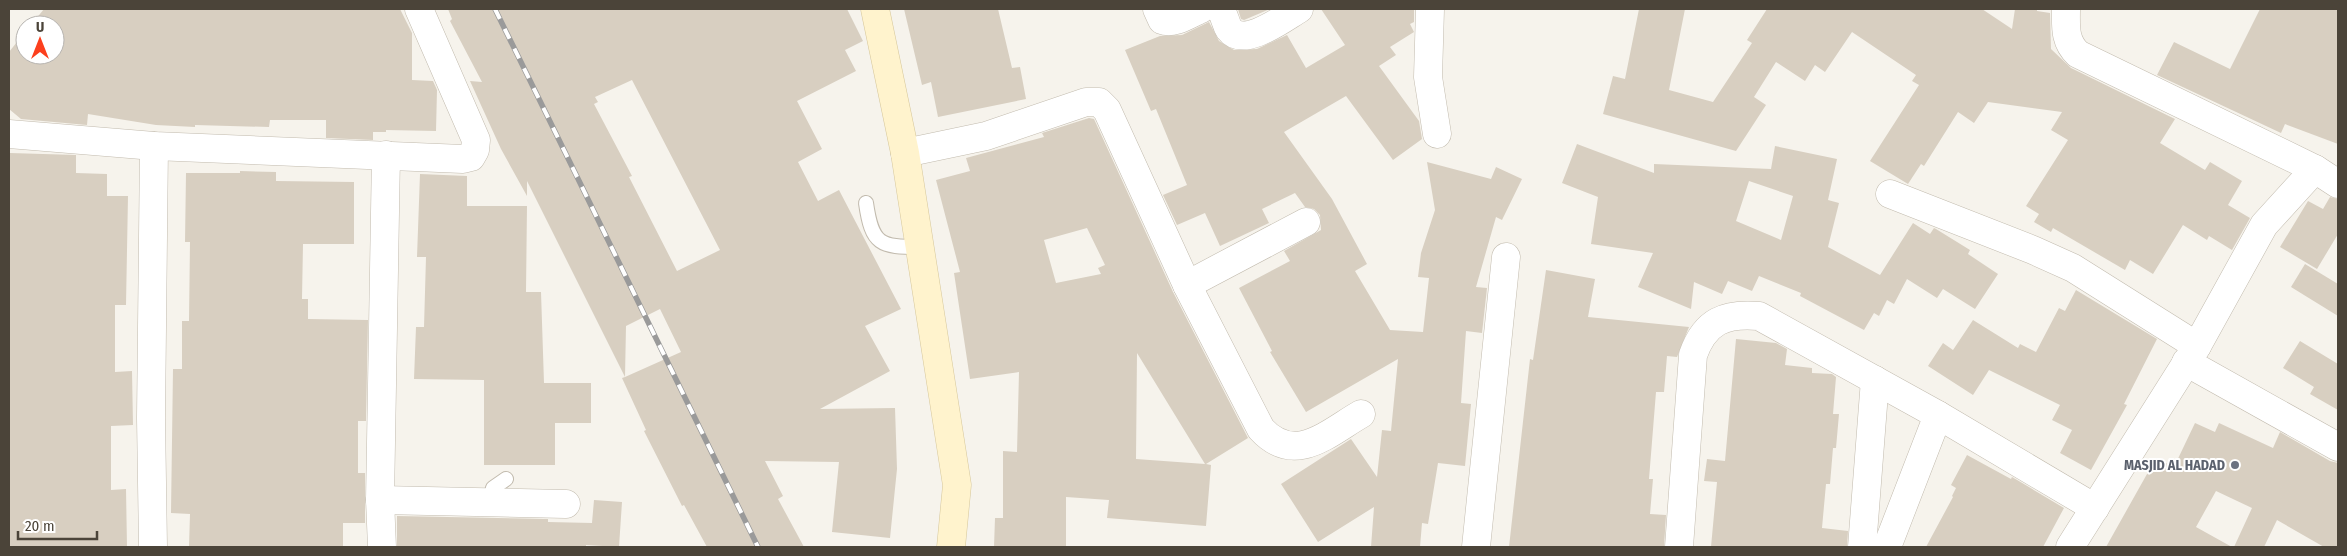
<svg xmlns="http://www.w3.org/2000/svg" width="2347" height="556" font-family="'Fira Sans Condensed',sans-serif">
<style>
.building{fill:#d8cfc1;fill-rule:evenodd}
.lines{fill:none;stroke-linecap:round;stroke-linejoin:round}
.lane-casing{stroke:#c2bbae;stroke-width:16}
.street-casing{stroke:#c2bbae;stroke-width:29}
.secondary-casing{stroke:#d6c79b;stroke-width:29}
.lane{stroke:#fff;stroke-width:14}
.street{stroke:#fff;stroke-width:28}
.secondary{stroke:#fff3cd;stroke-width:28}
.rail-casing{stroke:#9a9a9a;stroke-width:5.5}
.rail{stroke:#fff;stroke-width:4;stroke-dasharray:11;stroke-linecap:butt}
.worship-dot{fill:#6b7280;stroke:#fff;stroke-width:2}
.labels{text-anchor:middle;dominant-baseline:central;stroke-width:4;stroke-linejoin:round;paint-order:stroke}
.worship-label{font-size:14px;font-weight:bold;fill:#5b616d;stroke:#fff;text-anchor:end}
</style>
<rect width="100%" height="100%" fill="#f6f3ec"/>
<!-- building -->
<g class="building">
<polygon points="44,9 400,9 412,33 412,80 433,81 437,90 436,131 386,130 386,132 373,132 373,140 326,138 326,120 270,120 269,127 195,125 195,127 156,125 88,114 87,125 21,119 9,109 9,52 25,32 25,55 55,55 55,25 31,25"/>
<path d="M448,9H847L863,41L845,50L856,71L797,101L822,149L798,162L818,201L839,190L901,309L865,326L890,371L820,409L895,408L897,469L890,538L832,532L839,462L765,461L783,496L778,499L804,547H707L684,505L682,506L644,431L646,430L622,378L625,377L527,181V196L501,149L470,81L482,82L450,21L452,19ZM632,80L720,250L677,271L629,177L632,176L594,104L598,102L595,97ZM660,309L681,352L625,377L626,326Z"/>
<polygon points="904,9 998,9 1012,68 1020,67 1026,99 938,117 931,82 922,85"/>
<polygon points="1238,9 1270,9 1244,20 1241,19"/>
<polygon points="1321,9 1414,9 1414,22 1410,24 1414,32 1390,47 1396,55 1379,66 1419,121 1422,139 1393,160 1346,96 1284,132 1332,199 1367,264 1355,271 1390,330 1423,332 1429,278 1418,277 1421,253 1435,210 1427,162 1491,179 1496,167 1522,179 1502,220 1496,217 1476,287 1487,288 1482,333 1466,331 1461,403 1471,404 1465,466 1438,463 1428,524 1422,523 1420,547 1371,547 1374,507 1318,542 1281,484 1351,439 1377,477 1382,430 1391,431 1398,359 1306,412 1270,352 1272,351 1239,288 1290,261 1284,251 1321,230 1320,215 1314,209 1305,207 1295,193 1262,209 1269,223 1220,246 1205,213 1177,225 1163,195 1187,185 1156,109 1151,111 1125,50 1160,36 1182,35 1209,22 1219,41 1234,50 1257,49 1287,35 1306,68 1345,45"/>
<polygon points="1639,9 1685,9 1669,90 1713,102 1752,43 1747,40 1767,9 1982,9 2012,29 2015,9 2037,9 2037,11 2050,13 2051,49 2071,68 2175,119 2160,143 2205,170 2210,162 2242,181 2228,205 2250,218 2232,250 2209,236 2207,240 2183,225 2153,274 2130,260 2125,270 2053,228 2051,232 2034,222 2039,214 2026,206 2068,140 2051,130 2062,112 1988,102 1974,123 1958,112 1924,166 1921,164 1908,184 1870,161 1919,85 1912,81 1916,75 1852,32 1825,72 1815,65 1805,81 1776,62 1754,97 1766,105 1736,151 1603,114 1613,76 1625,79"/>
<polygon points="2260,9 2338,9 2338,144 2285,124 2281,133 2157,75 2174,42 2230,69"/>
<path d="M1089,118L1094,119L1173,292L1248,438L1206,464L1211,465L1206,526L1107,518L1109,500L1066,497V547H994L995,518H1003V451L1017,452L1019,372L970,379L954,273L960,272L936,180L970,171L966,158L1044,137L1042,133ZM1087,228L1105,265L1098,268L1101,274L1056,283L1044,240ZM1137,353L1205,464L1136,459Z"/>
<path d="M1577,144L1654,173V164L1771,169L1775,146L1837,159L1828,200L1839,203L1828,247L1880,275L1913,223L1930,234L1934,228L1936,229L1970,250L1968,254L1998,274L1975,309L1943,289L1937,298L1907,279L1894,304L1887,300L1879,316L1874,313L1864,330L1800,296L1801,293L1759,276L1752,291L1728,281L1722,294L1694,282L1691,309L1638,287L1653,253L1591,244L1598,197L1562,183ZM1749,181L1793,196L1781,240L1736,221Z"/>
<polygon points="10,153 76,155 76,173 107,174 107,196 128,196 126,305 115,305 115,372 132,371 133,425 111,426 111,490 126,489 127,547 9,547"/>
<polygon points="240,171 276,172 276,181 354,182 354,244 303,244 302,299 308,299 308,319 368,320 366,421 358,421 358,473 365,473 365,523 343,523 343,547 189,547 190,514 171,513 173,369 182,369 182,321 189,321 190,242 185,242 186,173 240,173"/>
<polygon points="420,174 467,176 467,206 527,206 526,292 541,292 544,383 591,383 591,423 555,423 555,465 484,465 484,380 414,379 416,327 424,327 426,257 417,257"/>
<polygon points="2330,197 2338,199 2338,234 2317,269 2280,247 2308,201 2323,209"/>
<polygon points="2305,264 2338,284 2338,316 2291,287"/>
<polygon points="1546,270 1595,279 1588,317 1689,327 1677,357 1667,356 1664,392 1656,392 1649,479 1653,479 1650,514 1666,515 1664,547 1509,547 1530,359 1533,360"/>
<polygon points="2076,290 2157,339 2124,404 2127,405 2091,470 2060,453 2072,430 2052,420 2060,405 1989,370 1973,395 1928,366 1943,343 1953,350 1973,320 2018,348 2020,344 2036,352 2059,308 2065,311"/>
<polygon points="1736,339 1776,343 1787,349 1785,365 1812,368 1812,373 1832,374 1836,377 1833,414 1839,414 1836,448 1833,448 1830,484 1826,484 1822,528 1848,531 1847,547 1711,547 1717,482 1704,481 1707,459 1725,461"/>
<polygon points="2300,341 2338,364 2338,410 2310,394 2314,387 2283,368"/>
<polygon points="2195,423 2215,432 2219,423 2273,448 2280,432 2330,461 2338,463 2338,547 2324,547 2277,520 2264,547 2234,547 2252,508 2216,491 2196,527 2232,547 2106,547 2156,458 2174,467"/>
<polygon points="1967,455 2011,479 2012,477 2064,508 2043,547 1926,547 1953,497 1952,496 1956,488 1951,485"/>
<polygon points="594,500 622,502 619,547 586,545 586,547 397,547 397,516 548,519 548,522 592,523"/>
</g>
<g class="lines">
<defs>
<g id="lane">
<path d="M866,203C872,245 880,247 920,247"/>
<polyline points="489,503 493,488 506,479"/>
</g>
<g id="street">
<path d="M1157,9L1162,20C1174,25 1189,14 1201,9"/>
<path d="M1219,9C1225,14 1225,23 1229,29C1244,49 1285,17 1299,9"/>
<polyline points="1430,9 1428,77 1437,134"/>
<path d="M2066,9C2066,26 2064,41 2078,54L2315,169L2338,184"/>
<polyline points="9,134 154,146 463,159 471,157 475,150 476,140 419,9"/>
<path d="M905,153L986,136L1086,102H1099L1107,110L1187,285L1261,429C1295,466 1328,433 1361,414"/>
<polyline points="1890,194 2033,250 2073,268 2197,346"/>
<polyline points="1187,285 1306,222"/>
<polyline points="2186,362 2338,447"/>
<polyline points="1938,415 2095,508"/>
<polyline points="380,500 566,504"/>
<polyline points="153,547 151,418 154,146"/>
<polyline points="382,547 380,500 386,155"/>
<polyline points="1476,547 1506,257"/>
<path d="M1679,547L1693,355C1705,321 1725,313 1759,316L1938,415L1887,547"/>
<polyline points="1862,547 1875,380"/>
<polyline points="2070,547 2197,346 2264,225 2315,169"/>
</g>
<polyline id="secondary" points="875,9 905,153 957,485 951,547"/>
</defs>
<!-- lane casing -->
<use href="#lane" class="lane-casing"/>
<!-- street casing -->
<use href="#street" class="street-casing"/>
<!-- secondary casing -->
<use href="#secondary" class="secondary-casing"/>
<!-- lane -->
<use href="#lane" class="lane"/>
<!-- street -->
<use href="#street" class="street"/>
<!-- secondary -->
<use href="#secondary" class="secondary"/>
<defs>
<polyline id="rail" points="495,9 758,547"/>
</defs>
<!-- rail casing -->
<use href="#rail" class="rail-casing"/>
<!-- rail -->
<use href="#rail" class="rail"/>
</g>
<!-- markers -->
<circle class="worship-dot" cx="2235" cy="465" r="5"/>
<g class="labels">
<!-- worship labels -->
<g class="worship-label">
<text x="2225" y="465">MASJID AL HADAD</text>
</g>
</g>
<!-- border -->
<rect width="2347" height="556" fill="none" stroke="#4b4439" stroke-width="20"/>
<!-- north arrow -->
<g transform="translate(40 40)"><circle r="24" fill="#ffffff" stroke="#b7b4b0"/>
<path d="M0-4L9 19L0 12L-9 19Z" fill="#fc3f1d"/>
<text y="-8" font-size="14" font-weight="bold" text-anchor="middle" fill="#4b4439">U</text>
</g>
<!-- scale -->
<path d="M18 531v8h79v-8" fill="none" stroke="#4b4439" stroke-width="2.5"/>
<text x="25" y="531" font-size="15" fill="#4b4439" stroke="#ffffff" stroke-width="4" paint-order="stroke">20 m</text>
</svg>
